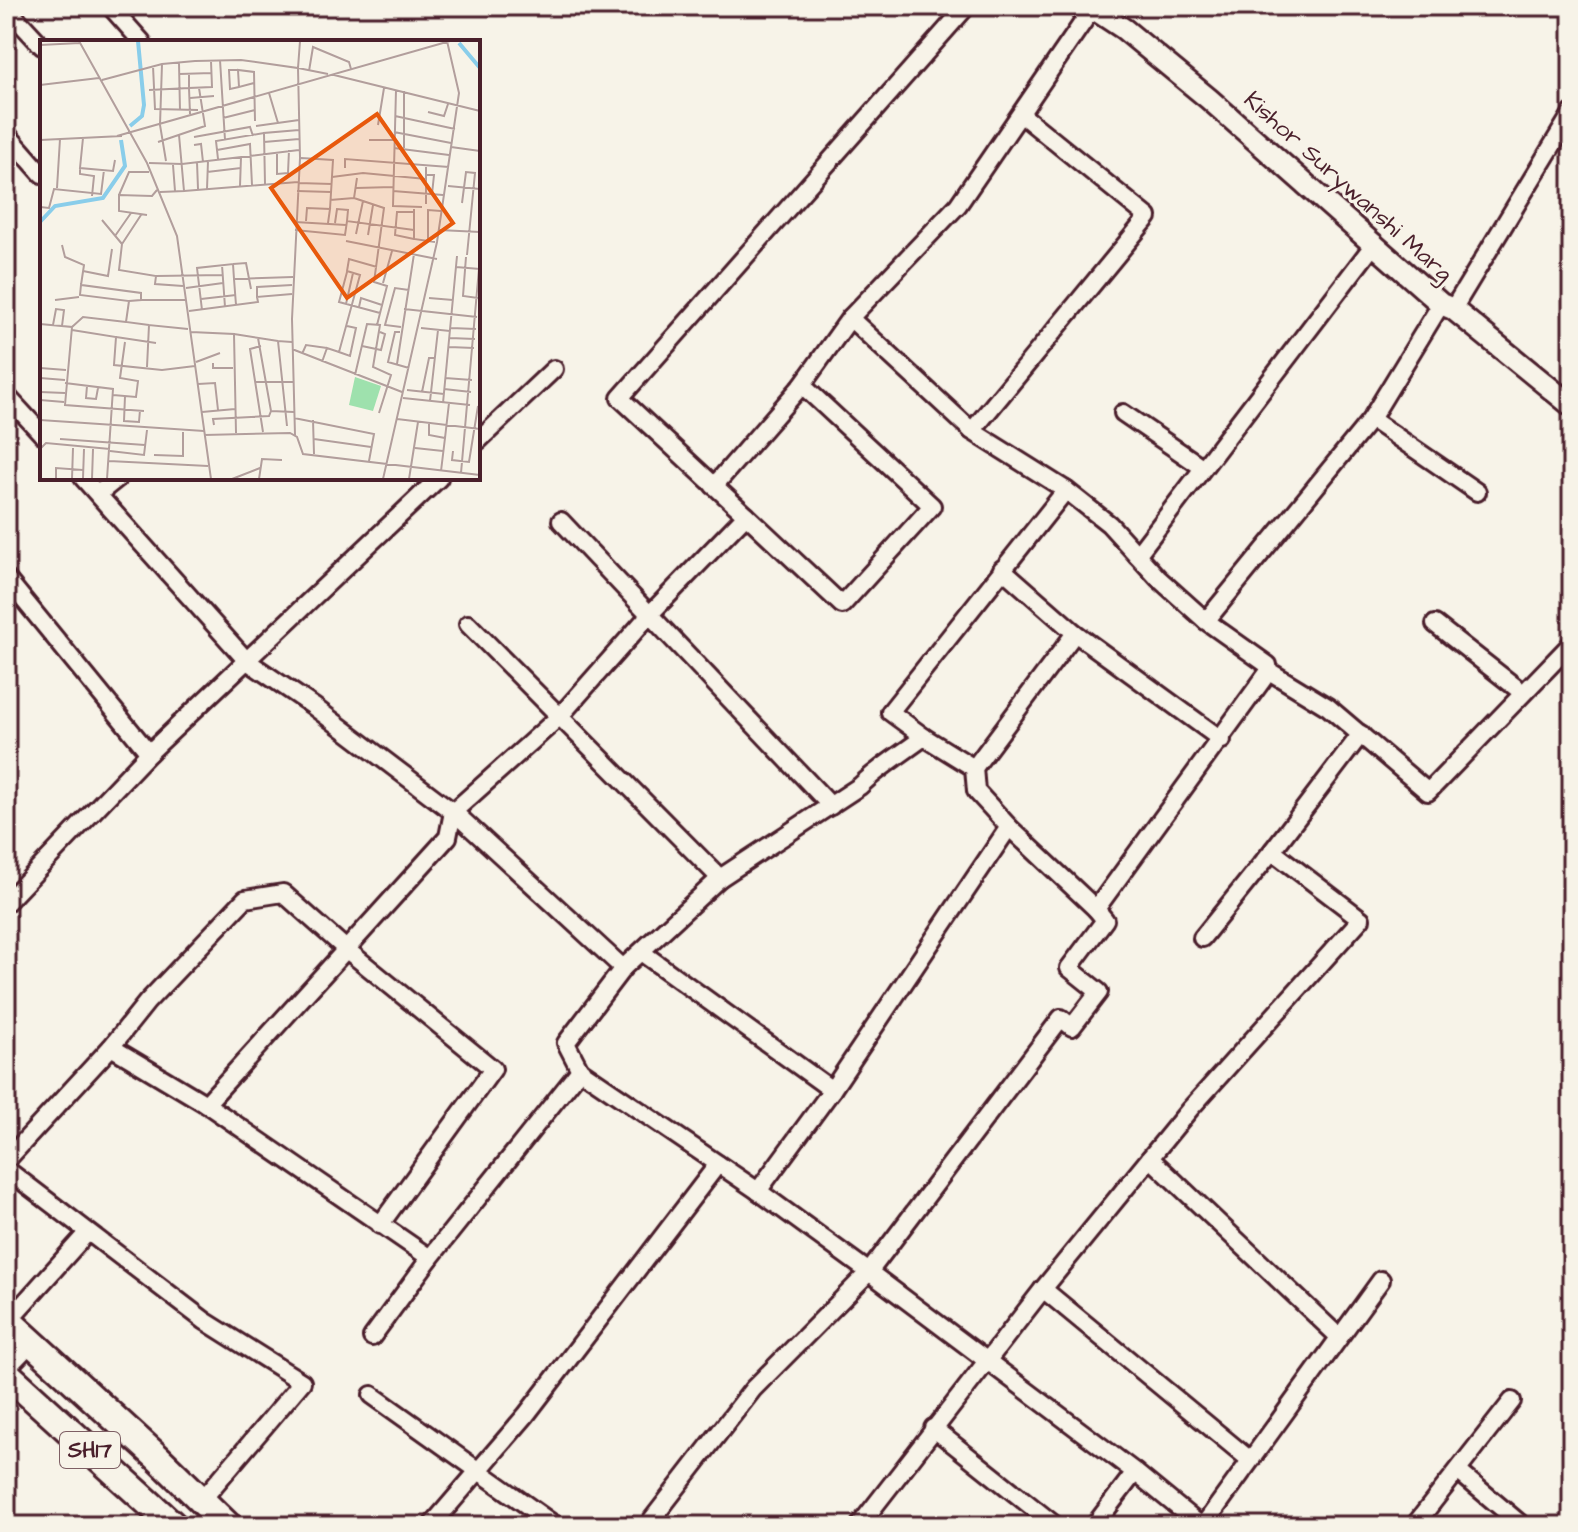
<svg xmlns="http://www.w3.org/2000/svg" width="1578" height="1532" font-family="'Architects Daughter',sans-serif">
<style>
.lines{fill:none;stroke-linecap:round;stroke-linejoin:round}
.minor-casing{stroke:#4a1f2b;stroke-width:22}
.tertiary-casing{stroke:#4a1f2b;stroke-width:26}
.primary-casing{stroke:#4a1f2b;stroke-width:32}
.minor{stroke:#f7f3e8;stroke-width:16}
.tertiary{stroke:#f7f3e8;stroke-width:20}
.primary{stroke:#f7f3e8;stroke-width:26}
.labels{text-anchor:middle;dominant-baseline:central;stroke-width:6;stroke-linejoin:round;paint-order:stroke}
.shield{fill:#f7f3e8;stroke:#7e5f64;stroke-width:2}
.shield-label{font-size:22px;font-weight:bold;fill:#4a1f2b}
.street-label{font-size:24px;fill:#4a1f2b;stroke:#f7f3e8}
.inset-river{fill:none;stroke:#89cdea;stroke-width:4}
.inset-road{fill:none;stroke:#b29e9c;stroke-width:2}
.view{fill:#e8590c;fill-opacity:0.15;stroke:#e8590c;stroke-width:4}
.inset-edge{fill:none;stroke:#4a1f2b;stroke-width:4}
</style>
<rect width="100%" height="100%" fill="#f7f3e8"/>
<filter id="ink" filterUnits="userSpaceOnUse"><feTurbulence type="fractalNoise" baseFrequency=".0125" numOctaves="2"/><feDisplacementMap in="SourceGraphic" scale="16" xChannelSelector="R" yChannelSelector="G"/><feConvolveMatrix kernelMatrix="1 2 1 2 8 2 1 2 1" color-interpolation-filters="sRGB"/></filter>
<g filter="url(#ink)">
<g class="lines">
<defs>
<g id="minor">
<polyline points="110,6 142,42"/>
<polyline points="6,7 42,46"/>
<polyline points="6,133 42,174"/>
<polyline points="1453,309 1572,113"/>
<polyline points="850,318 972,431 1148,217 1022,115"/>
<polyline points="6,395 42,434"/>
<polyline points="1123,413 1202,467"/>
<polyline points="1371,419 1477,492"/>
<polyline points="972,431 1066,490 1109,524 1158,578 1206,621 1268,665 1269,671 1328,707 1428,792 1572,643"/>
<polyline points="478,441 554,369"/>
<path d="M83,478L247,661L313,706L457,815L623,968L720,878L860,786C879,767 903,753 924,737L974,768L976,791L1009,827L1096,909"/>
<polyline points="714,486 802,385 850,318 958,205 1092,9"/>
<polyline points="98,494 118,478"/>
<polyline points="746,515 842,605 932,506 802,385"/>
<polyline points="561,521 831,806"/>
<polyline points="1137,555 1375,243"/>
<polyline points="6,578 149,753"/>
<polyline points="1206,621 1371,419 1441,304"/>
<polyline points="468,624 720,878"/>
<polyline points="1435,624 1523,693"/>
<polyline points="1075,633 1222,740"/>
<polyline points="924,737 890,712 1066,490"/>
<polyline points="974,768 1075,633 1002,569"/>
<polyline points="6,903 149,753 439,478"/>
<polyline points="1202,938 1272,851 1361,734"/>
<polyline points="641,952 832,1090"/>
<polyline points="111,1047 147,1002 245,899 283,893 347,950 493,1069 380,1225"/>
<polyline points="580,1070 566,1043 623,968"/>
<polyline points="206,1104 448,837 453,812 560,716 651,613 746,515 620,398 967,6"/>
<polyline points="1150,1158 1339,1337"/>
<polyline points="6,1161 111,1047 206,1104 430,1258"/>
<polyline points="6,1169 205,1321 302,1382 202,1500"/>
<polyline points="758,1191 832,1090 1009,827"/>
<polyline points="1043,1289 1250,1460"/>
<polyline points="8,1321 87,1233"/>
<polyline points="372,1337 430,1258 580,1070 758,1191 869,1272 1135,1472 1201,1526"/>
<polyline points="6,1369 32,1342"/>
<polyline points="372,1395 556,1526"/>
<polyline points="933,1428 1056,1526"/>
<polyline points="1459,1472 1523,1526"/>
<polyline points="431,1526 526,1415 718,1164"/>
<polyline points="647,1526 753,1389 869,1272 1061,1018 1072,1027 1099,992 1069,968 1105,920 1096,909 1269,671"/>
<polyline points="859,1526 1043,1289 1190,1109 1361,919 1272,851"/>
<polyline points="1094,1526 1135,1472"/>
<polyline points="1203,1526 1381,1280"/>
<polyline points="1414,1526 1512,1401"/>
</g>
<polyline id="tertiary" points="1089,6 1124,29 1209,99 1441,304 1453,309 1572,406"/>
<g id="primary">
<polyline points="6,1319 157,1457 228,1526"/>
<polyline points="6,1373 174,1526"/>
</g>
</defs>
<!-- minor casing -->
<use href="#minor" class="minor-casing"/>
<!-- tertiary casing -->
<use href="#tertiary" class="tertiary-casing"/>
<!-- primary casing -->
<use href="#primary" class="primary-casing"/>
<!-- minor -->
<use href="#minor" class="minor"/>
<!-- tertiary -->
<use href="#tertiary" class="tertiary"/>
<!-- primary -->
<use href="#primary" class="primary"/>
</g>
</g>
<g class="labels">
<!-- shield labels -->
<rect class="shield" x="60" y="1432" width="60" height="36" rx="6"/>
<g class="shield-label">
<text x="90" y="1450">SH17</text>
</g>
<!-- street labels -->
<g class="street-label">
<text transform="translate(1348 187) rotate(42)">Kishor Surywanshi Marg</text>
</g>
</g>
<!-- overview -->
<g transform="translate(40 40)">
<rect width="440" height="440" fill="#f7f3e8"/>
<path d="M315,337L341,346L333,371L309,365Z" fill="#9ee1ad"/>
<path class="inset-river" d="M419,3L440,28M90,86L102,76L104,65L98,1M0,182L15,166L63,158L85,126L81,100"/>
<path class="inset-road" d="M39,1L107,123L137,196L171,439M0,5L40,3M180,20L185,100M139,23L140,71M122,24L120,85L126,121M113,26L115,69L158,70M198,30H189L190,49L199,47M269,31L273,7L309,22L311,29M139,34L172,33M294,35L440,71M62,40L122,24L155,21L201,20L258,28L260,1M214,43L199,47L198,30L214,32L215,81M0,45L59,38M109,50L149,48V33M356,50L353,166L382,167M364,51V108M229,53L238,83M150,58L174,56M388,72L404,76L408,64M150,74L149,48L172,47L171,21M355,76L415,89M183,78L215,70M338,85L344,48M216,86L259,80M354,92L411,103M77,96L410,1M154,97L210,87L213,96M43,98L40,128L73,131L75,120M0,100L82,96M329,100H355M118,102L165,86L159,48M224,102L259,99M154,105L161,104L163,122M411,107L440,111M354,108L409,115M177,110L210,104L212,145M237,112V134L248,133L249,110M261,118L293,120L290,169M178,119L176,101L224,93M157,122L158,149M109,123L142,124L259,110M133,125L135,151M40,128V134L54,136L52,156M305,128V119L409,127M167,132L201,128M387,135H394L392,154M292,137L323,133L386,139M317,138L314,158L344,168L334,242L347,246L337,285M258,143L292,144M225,144L224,93L259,90M200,146L201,117M408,146L440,149M17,148L20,99M316,148L353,147M167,149L168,121M144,151L258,142M257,151L291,152M353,151L403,155M120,152L144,151L139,95M79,155L89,132H109M290,160L314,158M422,163L426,132L435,133L427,215M386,164V125M0,167L9,168L14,149L61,154L64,130M374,169V199L395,202M374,172H357L355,195L374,199M101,175L82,204L79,230L116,236L115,244L143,246M107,175L79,171V155L112,156L117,150M62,180L82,204M266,181L267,168L290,169L288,183M255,182L306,185M295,183L297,169L308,170L307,181M255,190L305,195L307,181L374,190M399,190L440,192M316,194L323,161M328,195L333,165M75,196L91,173M306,201L397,219M388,201V170L401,171M22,205L25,217L44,225L41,245M426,217L423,256L438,258M193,224L206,223L211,249M182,225L185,267M416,227L440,229M43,231L68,236L72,209M307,232L299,262L340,273M116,236L183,235M194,239L196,265M343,243L352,211M146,248L183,243M252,254L217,257V247L252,245M389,258L413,260M161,259L196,255M15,260L39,257M101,260H145M89,261L101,260V253L41,245L40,255L89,261L86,282L109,285M306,264L313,233M319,267L321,258L342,265M364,269L437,277M162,270L157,228L193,224L194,239L253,237M149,271L218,262L217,257M0,284L32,287L25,365L104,371M13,285L16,269L24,270L22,286M307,286L316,288L310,316L299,312L320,235L307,231L309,219L337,227M32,287L43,277L86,282M361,287L345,285L355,248L369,250M381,288L410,291M411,288L436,289M32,290L76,297L74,325L122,330L155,326M151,292L194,294L196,393M360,292H355L348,322L369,328M194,294L238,301M76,297L116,303M218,298L231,371L254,372M410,298L435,299M221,306L210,309L223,392M322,306L341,310L345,294L340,292M409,307L434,308M252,309L362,352M262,314L266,305L287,308M156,322L180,313M282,322L287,308L299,312M173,323V328H193M357,324L374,214M107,327L109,285L148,289M0,328L26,330M315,335L327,284L340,285L333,327L351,335L339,373M0,338L25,340M405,338L432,340M216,342H253M25,343L73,349L67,439M158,344L175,343L178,370M47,346L46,358L56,359L58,348M404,349L431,352M367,350L404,354M0,352L25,353M382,352L389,318H395M73,355L96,357L98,341L80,338L85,302M85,356L84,381L99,382L100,370M363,358L430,365M0,360L24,362M390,361L398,290M403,363L417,216M162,372L195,369M254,378L334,394L329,421M357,379L440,389M0,380L164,391M273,380L274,414M389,383V395L405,398L409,363M174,385L173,379L229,376L231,371M247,386L238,301L252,302M164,395L250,393L257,397L263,414L440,435M255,395L252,279L260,118L258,28L288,34M20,399L105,405M274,399L331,407M375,408L403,411M0,409L6,403L70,409M70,411L104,415L107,390M413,411L412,420L429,422L438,366M114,415L143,416V392M69,421L168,426M401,431L405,398M421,433L440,217M43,438L44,409M16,439V428L43,430M32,439L33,408M52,439L53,409M192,439L220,428M219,439L222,419L242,420M343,439L397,202L419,53L407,1M369,439L378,382"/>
<path class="view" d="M337,74L413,183L307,258L231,148Z"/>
<rect width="440" height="440" class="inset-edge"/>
</g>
<!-- margin -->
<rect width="1578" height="1532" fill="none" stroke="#f7f3e8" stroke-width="32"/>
<rect x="16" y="16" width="1546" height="1500" fill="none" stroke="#4a1f2b" stroke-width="3" filter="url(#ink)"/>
</svg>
